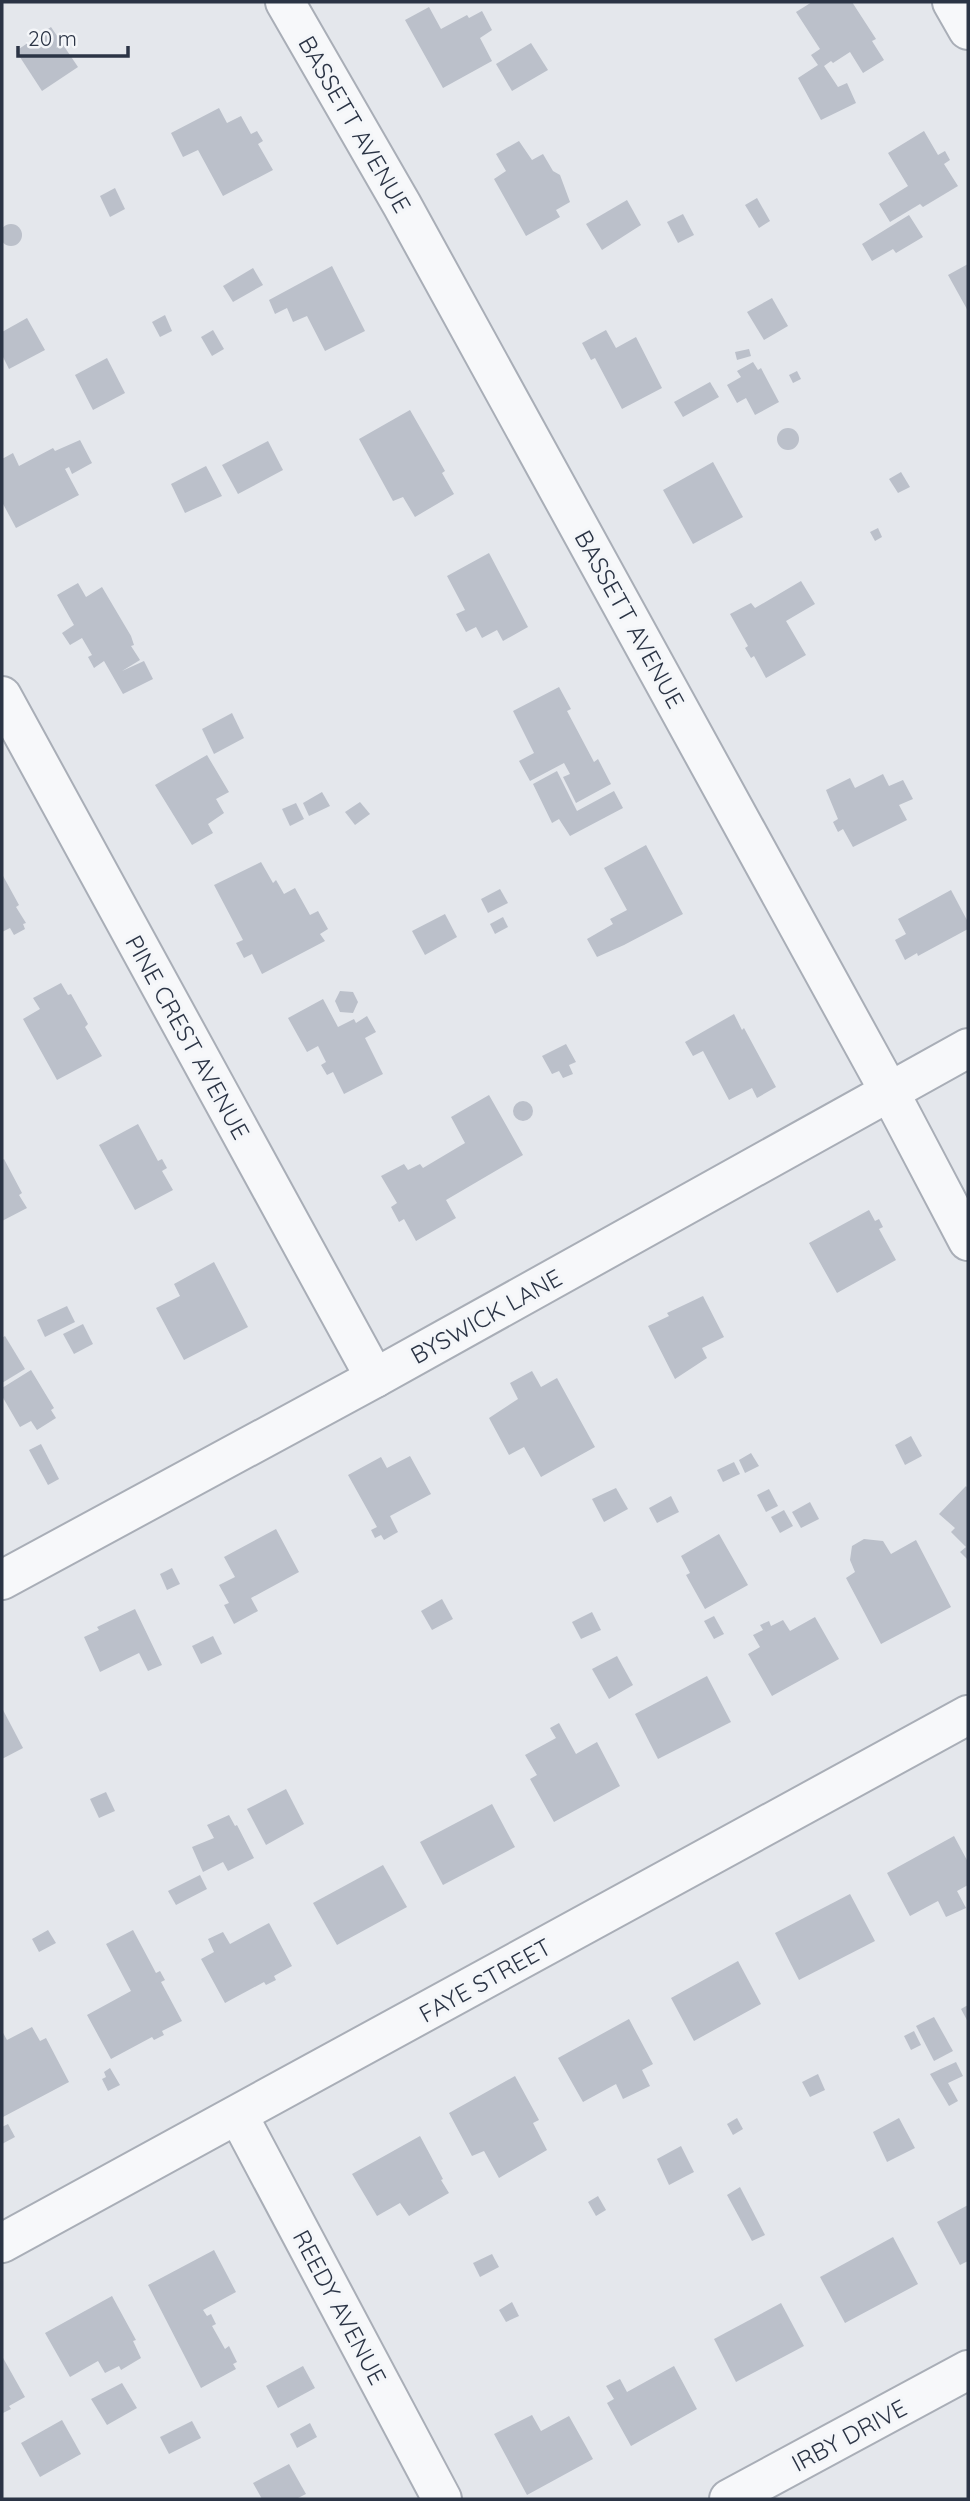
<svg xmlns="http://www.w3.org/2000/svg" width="970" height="2501" font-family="Quicksand,sans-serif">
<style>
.building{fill:#bbc0ca}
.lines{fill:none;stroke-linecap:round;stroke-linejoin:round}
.minor-casing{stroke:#a9aeb7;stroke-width:42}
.minor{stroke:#f7f8fa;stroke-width:38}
.labels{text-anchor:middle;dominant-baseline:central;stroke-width:6;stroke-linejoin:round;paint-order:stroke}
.street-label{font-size:24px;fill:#2b3445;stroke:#f4f6f9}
</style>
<rect width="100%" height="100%" fill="#e4e7ec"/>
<!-- building -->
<g class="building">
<polygon points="812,2 852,2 876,39 872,41 884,60 863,73 850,52 833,63 831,61 824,66 838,87 847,83 856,103 821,120 798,78 818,65 811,55 820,49 796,12"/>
<polygon points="429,7 441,29 467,15 469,18 482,11 492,30 480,38 492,61 443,88 405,20"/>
<polygon points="51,27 78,67 42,91 16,51"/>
<polygon points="531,43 548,70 512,91 496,64"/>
<polygon points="219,108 227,123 241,116 251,134 257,131 263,141 258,144 273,170 223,196 198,150 183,157 171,133"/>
<polygon points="924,131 938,155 945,151 950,160 944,164 958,186 923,207 920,204 890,222 879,204 908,186 888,153"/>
<polygon points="519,141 532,160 543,154 553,171 560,175 570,202 556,210 560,217 526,236 494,179 506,171 496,154"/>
<polygon points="115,188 125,209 110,217 100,196"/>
<polygon points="757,198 770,221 759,228 745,205"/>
<polygon points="627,200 641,225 602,250 586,224"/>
<polygon points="683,214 694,235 678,243 667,222"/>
<polygon points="909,215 923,237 896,253 893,249 872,261 862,244"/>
<circle cx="11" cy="235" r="11"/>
<polygon points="968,264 968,311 948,275"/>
<polygon points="332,266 365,331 325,351 307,316 293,322 287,308 275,314 269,300"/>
<polygon points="253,268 263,285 233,302 223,286"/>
<polygon points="772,298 788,326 764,340 747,312"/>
<polygon points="165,315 172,331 160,337 152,322"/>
<polygon points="27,318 45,350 9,369 2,355 2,332"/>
<polygon points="213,330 224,349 212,356 201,337"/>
<polygon points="606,330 616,348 636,337 662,388 622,409 595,358 591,360 582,343"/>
<polygon points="749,349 751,356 737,360 735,352"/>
<polygon points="107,358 125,393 93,410 75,375"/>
<polygon points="753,362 758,370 761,368 779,402 755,415 746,398 737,403 727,385 741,377 737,371"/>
<polygon points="797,371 801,379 793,383 789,375"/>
<polygon points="710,382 719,397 683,417 674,402"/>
<polygon points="410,410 445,471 442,473 454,494 415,517 403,497 393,501 359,439"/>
<circle cx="788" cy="439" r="11"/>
<polygon points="80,440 92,463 72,474 69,467 65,469 79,495 16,528 2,502 2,459 13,453 19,466 53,448 55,451"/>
<polygon points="268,441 283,470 238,494 222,465"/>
<polygon points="713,462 743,517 693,544 663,490"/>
<polygon points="206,466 222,496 185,513 171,484"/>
<polygon points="901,472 910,487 898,493 889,479"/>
<polygon points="878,528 882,537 875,541 870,532"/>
<polygon points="489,553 528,627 503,641 497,630 482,638 476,627 466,632 456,614 465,610 447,576"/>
<polygon points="801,581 815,604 786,621 806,655 766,678 754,656 751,658 745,648 748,646 730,614 751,603 755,608"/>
<polygon points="78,583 86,597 102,587 131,636 134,645 131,646 140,660 122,671 144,661 153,679 123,694 104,661 94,668 88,657 92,655 82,638 70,645 62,633 74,625 57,595"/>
<polygon points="559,687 571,709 567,711 594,762 598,759 611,784 576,803 563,777 570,774 564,763 530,781 519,761 534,753 513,711"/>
<polygon points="232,713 244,738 214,754 202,729"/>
<polygon points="207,755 229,792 216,799 224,813 208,824 213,833 192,845 155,785"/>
<polygon points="557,771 577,811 614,791 623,808 570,836 559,819 552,823 533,784"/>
<polygon points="883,774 889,786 903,780 913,799 899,805 907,820 853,847 843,829 838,832 833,822 838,819 826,790 850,778 855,788"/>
<polygon points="322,792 330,806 309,816 303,803"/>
<polygon points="360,802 370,814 355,825 345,812"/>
<polygon points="296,803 304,819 290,826 282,809"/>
<polygon points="646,845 683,914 624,945 597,957 587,939 613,924 610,919 627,910 604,868"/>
<polygon points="261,862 273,883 276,880 284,894 295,888 310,915 318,911 328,929 320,934 325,941 262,974 252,954 244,958 236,943 243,940 214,885"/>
<polygon points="2,874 19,905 16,907 26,923 23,924 25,929 14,935 10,928 2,932"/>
<polygon points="500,889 508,903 488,913 481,899"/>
<polygon points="951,890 968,922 968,929 918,956 917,953 905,960 895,940 906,934 898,919"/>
<polygon points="445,914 457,937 425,955 412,931"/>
<polygon points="503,917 508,927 495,934 490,924"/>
<polygon points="61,983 68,995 71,994 88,1024 85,1027 102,1056 57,1080 23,1019 40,1009 33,998"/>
<polygon points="340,991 353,992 358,1002 353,1013 340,1012 335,1001"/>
<polygon points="323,999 338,1027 354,1019 356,1023 367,1016 376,1032 365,1038 383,1074 344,1094 333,1072 327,1075 321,1065 326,1062 318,1046 307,1052 288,1018"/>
<polygon points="734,1014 742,1030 744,1028 776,1087 757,1098 752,1088 729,1100 703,1051 693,1056 685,1042"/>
<polygon points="566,1044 576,1062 569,1065 573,1074 563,1078 559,1071 552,1074 542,1056"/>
<polygon points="489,1095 523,1155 446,1200 456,1218 416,1241 404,1219 399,1222 391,1207 397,1203 381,1176 404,1164 408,1170 420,1164 423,1168 465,1143 451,1117"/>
<circle cx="523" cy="1111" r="10"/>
<polygon points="138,1124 158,1161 162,1159 167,1168 162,1171 173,1190 135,1210 99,1145"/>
<polygon points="4,1159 22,1193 19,1195 27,1208 2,1221 2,1160"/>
<polygon points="869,1210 875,1221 879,1219 883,1227 879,1229 896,1260 837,1293 809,1243"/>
<polygon points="214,1262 248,1327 184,1360 156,1308 180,1296 174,1284"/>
<polygon points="703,1296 724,1337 702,1348 707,1358 675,1379 648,1326 669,1316 667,1313"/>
<polygon points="67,1306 75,1322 45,1337 37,1320"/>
<polygon points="83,1324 93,1344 74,1354 63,1334"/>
<polygon points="5,1336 25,1369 2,1383 2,1338"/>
<polygon points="31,1370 54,1408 51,1410 56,1418 37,1430 31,1421 20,1427 2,1396 2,1388"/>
<polygon points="532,1371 541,1387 557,1378 595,1447 541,1477 524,1447 509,1455 489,1418 518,1399 510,1383"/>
<polygon points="911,1436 922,1456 905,1465 895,1445"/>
<polygon points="41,1444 59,1479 48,1485 29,1450"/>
<polygon points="751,1453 759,1466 745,1473 739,1460"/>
<polygon points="410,1456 431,1494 390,1516 398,1532 384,1540 381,1535 375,1538 371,1530 377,1527 348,1475 381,1457 387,1468"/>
<polygon points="734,1462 740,1474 723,1482 717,1470"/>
<polygon points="966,1486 968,1489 968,1560 960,1552 966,1547 951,1532 955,1528 939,1514"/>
<polygon points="616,1488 628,1509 604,1522 592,1499"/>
<polygon points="769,1489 778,1506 766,1512 757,1495"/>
<polygon points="671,1496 679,1512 657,1523 649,1508"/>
<polygon points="810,1502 819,1519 801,1528 792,1512"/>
<polygon points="784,1510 793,1526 780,1533 771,1517"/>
<polygon points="276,1529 299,1572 251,1598 258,1611 234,1624 224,1605 229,1603 219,1585 235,1577 224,1557"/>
<polygon points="719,1534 748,1585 705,1609 686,1575 690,1573 681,1556"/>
<polygon points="864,1539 883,1541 891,1554 916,1540 951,1607 881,1644 846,1578 855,1572 850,1560 852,1546"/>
<polygon points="172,1568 180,1584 167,1590 160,1574"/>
<polygon points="442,1599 453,1619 432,1630 421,1611"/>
<polygon points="135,1609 162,1665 148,1671 139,1653 100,1672 84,1637 99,1630 97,1627"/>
<polygon points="592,1612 601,1630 581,1639 572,1622"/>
<polygon points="714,1616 724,1634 714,1639 704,1621"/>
<polygon points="815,1617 839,1659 772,1696 748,1654 760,1647 753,1635 763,1630 760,1625 769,1621 771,1626 783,1620 790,1631"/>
<polygon points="213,1636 222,1654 201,1664 192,1646"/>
<polygon points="617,1656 633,1685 609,1699 592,1669"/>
<polygon points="707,1676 731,1722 658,1759 635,1714"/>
<polygon points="2,1708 23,1748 2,1759"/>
<polygon points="559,1723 576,1754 597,1742 620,1786 554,1822 530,1779 537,1775 525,1755 556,1738 550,1728"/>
<polygon points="286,1789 304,1824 266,1845 247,1809"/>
<polygon points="106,1792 115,1811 99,1818 90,1799"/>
<polygon points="492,1804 515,1847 443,1885 420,1842"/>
<polygon points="229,1815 235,1826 237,1825 254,1858 228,1871 223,1862 203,1872 192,1847 214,1838 207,1825"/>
<polygon points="954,1836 968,1862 968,1885 957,1891 966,1908 946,1917 938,1901 910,1916 887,1873"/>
<polygon points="383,1865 407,1907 337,1945 313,1903"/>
<polygon points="200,1875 207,1889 176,1905 168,1891"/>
<polygon points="850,1894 875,1941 799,1980 775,1933"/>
<polygon points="269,1923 292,1966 274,1976 276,1980 266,1985 264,1982 225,2003 201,1959 214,1952 208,1939 223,1932 230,1944"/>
<polygon points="48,1930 56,1943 39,1952 32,1939"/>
<polygon points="133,1930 156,1973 160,1971 165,1980 161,1982 182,2021 162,2031 164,2035 154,2040 152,2037 111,2059 87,2015 131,1991 106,1944"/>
<polygon points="738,1961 761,2004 694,2041 671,1998"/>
<polygon points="968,2005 968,2022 961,2009"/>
<polygon points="934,2017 953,2051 934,2061 916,2026"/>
<polygon points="629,2019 653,2064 642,2070 650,2086 623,2099 616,2084 583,2102 558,2058"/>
<polygon points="32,2027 40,2041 46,2038 69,2082 3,2117 2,2031 7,2040"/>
<polygon points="914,2031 921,2045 911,2050 904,2036"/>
<polygon points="956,2062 963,2076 948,2083 958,2101 949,2106 930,2074"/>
<polygon points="110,2068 120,2085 108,2091 102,2079 106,2077 104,2072"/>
<polygon points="818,2074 825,2090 810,2097 802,2082"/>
<polygon points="515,2076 539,2120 533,2123 547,2150 499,2178 484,2151 472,2156 449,2113"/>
<polygon points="737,2118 743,2129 733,2135 727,2124"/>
<polygon points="899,2118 915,2148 887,2162 873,2132"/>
<polygon points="8,2124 15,2137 2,2144 2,2127"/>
<polygon points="420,2136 443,2179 441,2180 449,2193 409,2216 400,2203 377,2216 352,2174"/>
<polygon points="681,2146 694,2172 669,2185 657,2159"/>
<polygon points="740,2187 765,2235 752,2241 727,2195"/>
<polygon points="598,2196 606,2210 596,2216 588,2202"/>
<polygon points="968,2205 968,2261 960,2265 937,2222"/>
<polygon points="893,2237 918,2284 845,2323 820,2277"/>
<polygon points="214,2250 236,2292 203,2310 207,2316 211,2314 216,2324 212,2326 225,2349 229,2346 237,2362 233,2364 236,2369 201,2388 148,2285"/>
<polygon points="492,2254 499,2267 480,2277 473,2263"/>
<polygon points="112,2296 136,2340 133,2341 141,2358 121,2370 119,2366 105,2373 98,2361 70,2377 45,2333"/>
<polygon points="512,2302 519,2316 506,2322 499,2310"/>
<polygon points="781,2303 804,2346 736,2382 714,2339"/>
<polygon points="2,2356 25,2397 9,2406 11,2409 3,2413"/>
<polygon points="303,2366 315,2388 278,2408 266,2386"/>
<polygon points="674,2366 697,2409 631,2446 607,2403 614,2399 606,2386 620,2379 627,2392"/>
<polygon points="122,2383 137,2408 107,2425 91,2399"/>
<polygon points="532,2415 541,2431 569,2416 593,2459 527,2495 494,2434"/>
<polygon points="62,2420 81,2454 40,2477 21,2443"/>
<polygon points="192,2421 201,2438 169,2454 160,2437"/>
<polygon points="310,2423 317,2437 297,2448 290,2434"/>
<polygon points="289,2464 306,2494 296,2499 262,2499 253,2483"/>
</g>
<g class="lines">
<defs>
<g id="minor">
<polyline points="285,2 402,205 889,1091 968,1241"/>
<polyline points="952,2 968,30"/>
<polyline points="2,696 375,1378"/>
<polyline points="2,1580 375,1378 968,1048"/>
<polyline points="238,2115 442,2499"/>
<polyline points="2,2243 968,1715"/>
<polyline points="729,2499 968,2370"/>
</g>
</defs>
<!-- minor casing -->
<use href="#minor" class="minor-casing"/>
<!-- minor -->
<use href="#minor" class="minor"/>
</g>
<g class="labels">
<!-- street labels -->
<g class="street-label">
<text transform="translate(355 124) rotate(60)">BASSETT AVENUE</text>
<text transform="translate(630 619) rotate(61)">BASSETT AVENUE</text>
<text transform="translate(188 1037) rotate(61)">PINE CREST AVENUE</text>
<text transform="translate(486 1316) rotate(-29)">BYSWICK LANE</text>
<text transform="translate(485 1980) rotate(-29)">FAYE STREET</text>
<text transform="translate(340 2307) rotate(62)">REEDY AVENUE</text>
<text transform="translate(849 2435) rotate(-28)">IRBY DRIVE</text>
</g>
</g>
<!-- border -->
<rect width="970" height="2501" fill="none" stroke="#2b3445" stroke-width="7"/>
<!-- scale -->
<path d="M18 46v10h110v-10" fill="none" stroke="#2b3445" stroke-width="3.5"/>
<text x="28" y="46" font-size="21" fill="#2b3445" stroke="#f4f6f9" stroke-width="5" paint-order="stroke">20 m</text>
</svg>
